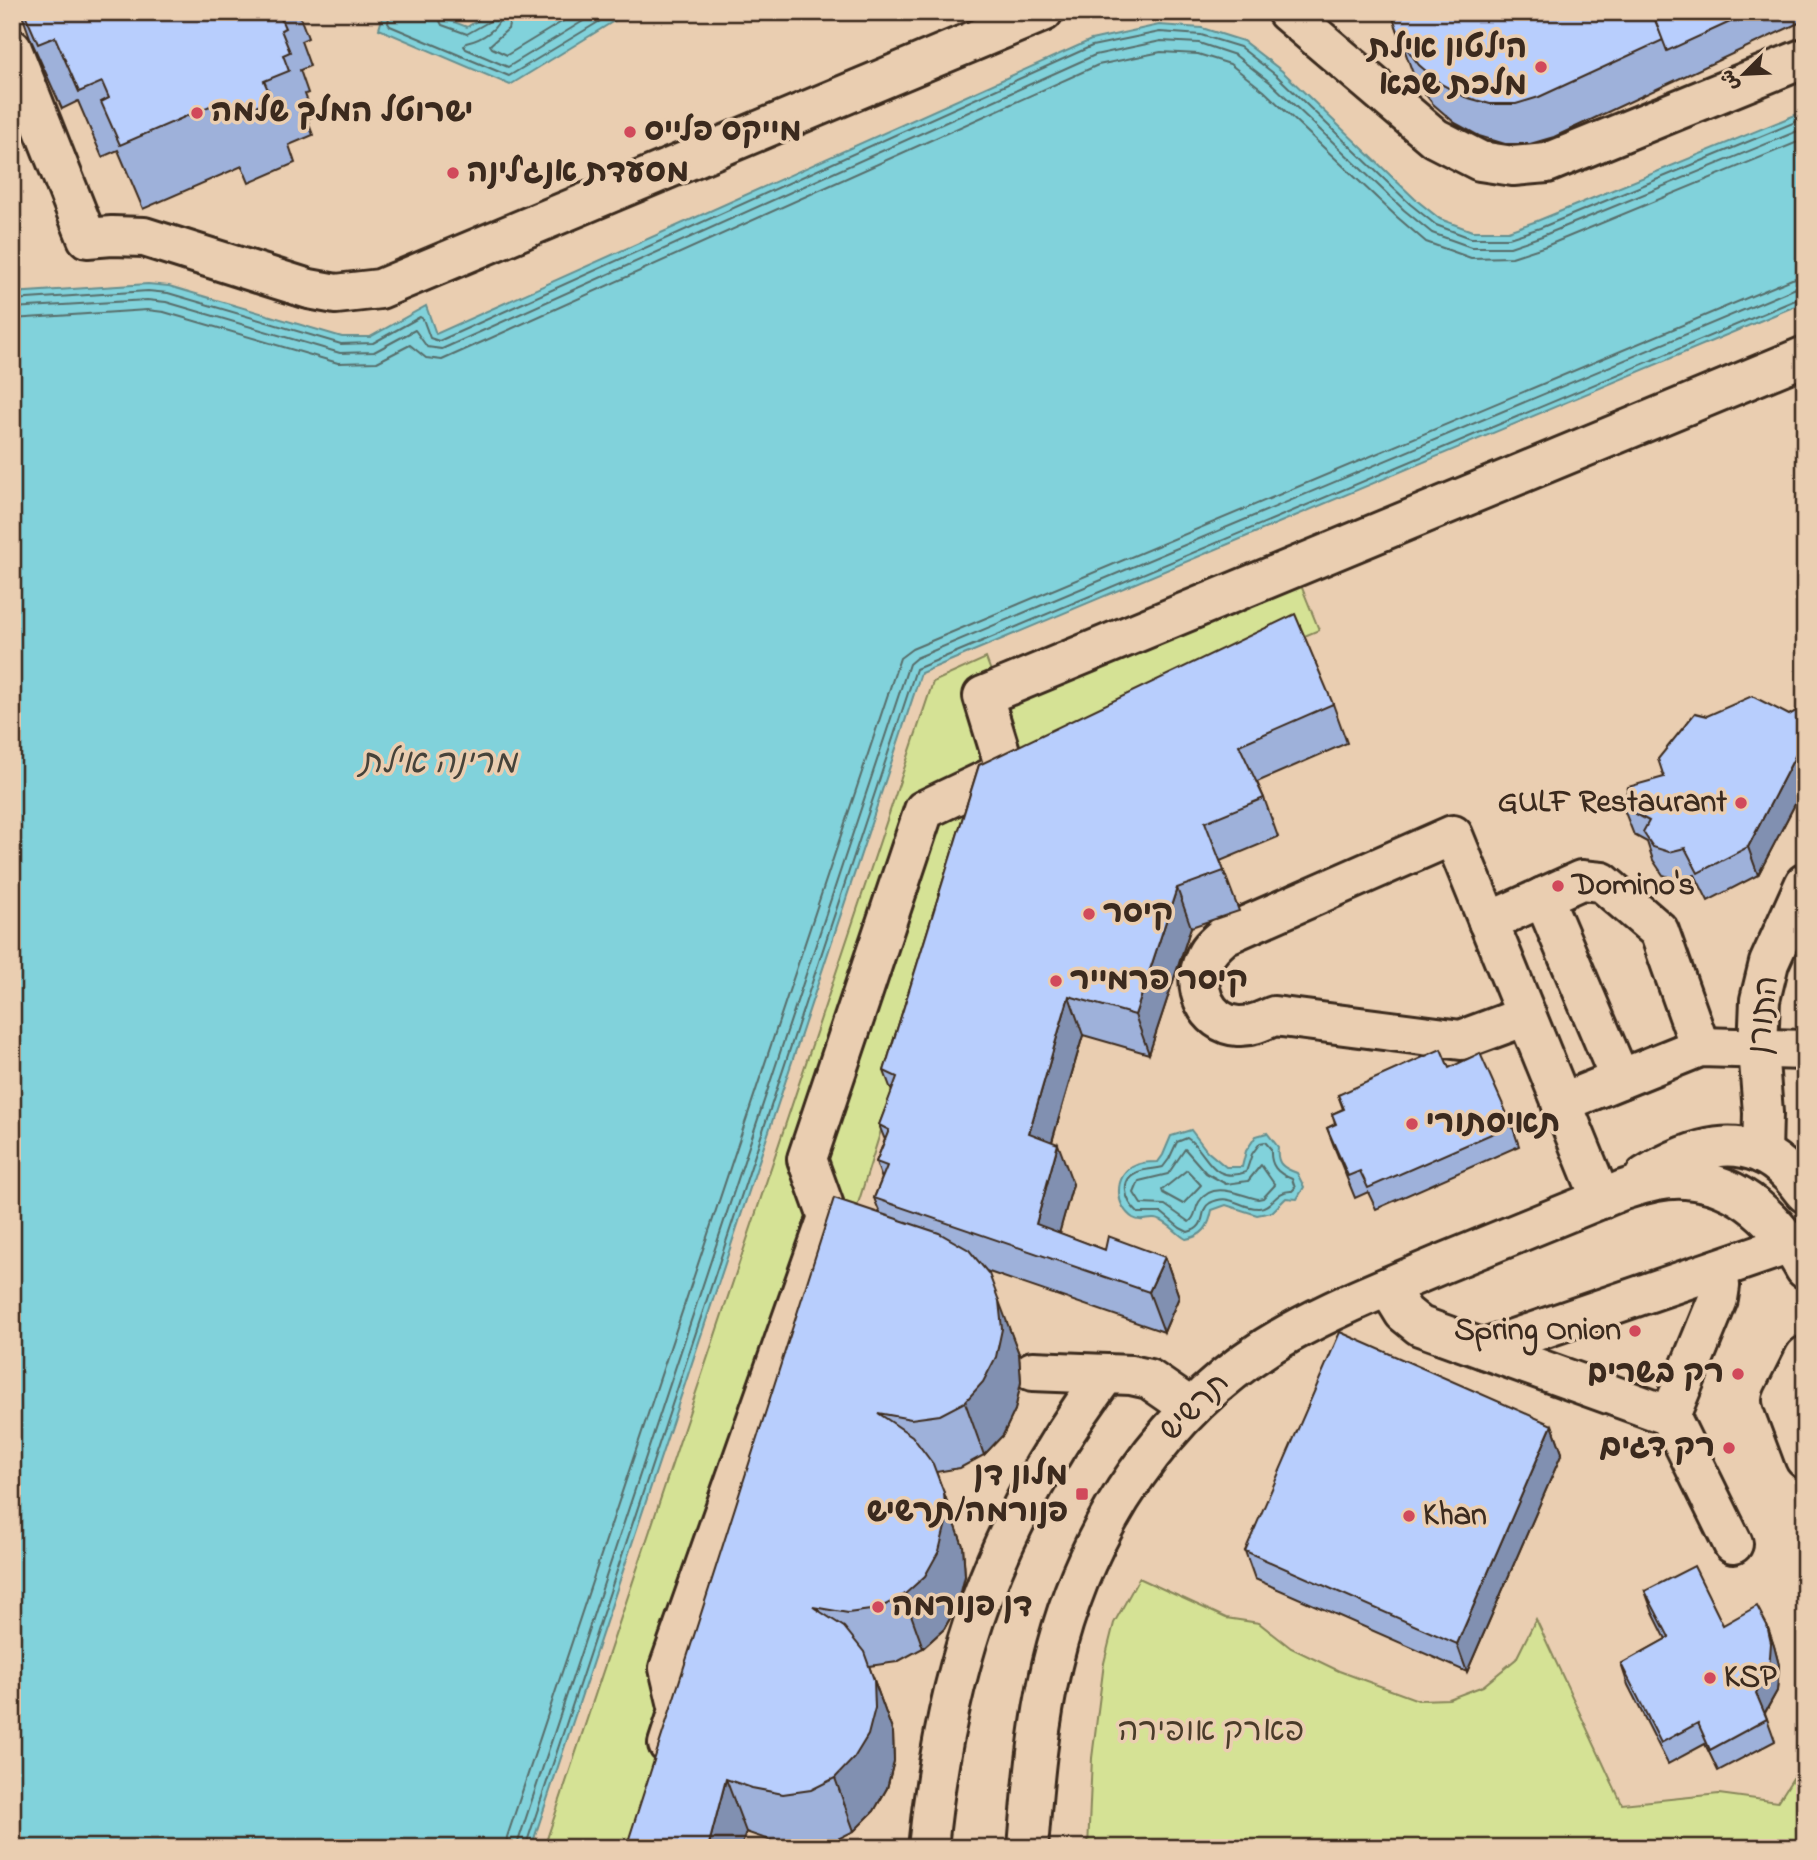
<svg xmlns="http://www.w3.org/2000/svg" width="1817" height="1860" font-family="'Indie Flower','Playpen Sans Arabic','Playpen Sans Hebrew',sans-serif">
<style>
.green{fill:#d5e295;stroke:#88865a;stroke-width:2}
.water{fill:#81d2db;stroke:#658f8f;stroke-width:2}
.lines{fill:none;stroke-linecap:round;stroke-linejoin:round}
.shore{stroke:#576d6a;stroke-width:2}
.minor-casing{stroke:#3b2a1e;stroke-width:44}
.minor{stroke:#eaceb1;stroke-width:38}
.wall{fill:#9eb1da;stroke:#3b2a1e;stroke-width:2}
.shaded-wall{fill:#8190b1;stroke:#3b2a1e;stroke-width:2}
.building{fill:#b8cefd;stroke:#3b2a1e;stroke-width:2}
.poi-dot{fill:#d1495b;stroke:#eaceb1;stroke-width:2.5}
.labels{text-anchor:middle;dominant-baseline:central;stroke-width:7;stroke-linejoin:round;paint-order:stroke}
.poi-label{font-size:32px;font-weight:bold;fill:#3b2a1e;stroke:#eaceb1;text-anchor:start}
.street-label{font-size:32px;fill:#3b2a1e;stroke:#eaceb1}
.park-label{font-size:32px;fill:#4a3c2a;stroke:#eaceb1}
.water-label{font-size:33px;font-style:italic;fill:#46433a;stroke:#eaceb1}
</style>
<rect width="100%" height="100%" fill="#eaceb1"/>
<filter id="ink" filterUnits="userSpaceOnUse"><feTurbulence type="fractalNoise" baseFrequency=".0143" numOctaves="2"/><feDisplacementMap in="SourceGraphic" scale="14" xChannelSelector="R" yChannelSelector="G"/><feConvolveMatrix kernelMatrix="1 2 1 2 8 2 1 2 1" color-interpolation-filters="sRGB"/></filter>
<g filter="url(#ink)">
<!-- green -->
<g class="green">
<polygon points="1298,578 1319,630 1034,749 983,805 656,1848 544,1848 933,682 986,658 1004,706"/>
<polygon points="1139,1578 1226,1618 1259,1623 1291,1648 1339,1671 1418,1700 1449,1699 1483,1686 1516,1659 1536,1619 1622,1804 1719,1794 1778,1802 1805,1759 1805,1848 1088,1848 1092,1758 1104,1663 1114,1623"/>
</g>
<!-- water -->
<g class="water">
<polygon points="384,12 448,12 446,19 467,27 491,12 627,13 510,85 379,29"/>
<polygon points="1159,25 1202,28 1243,41 1282,71 1415,199 1440,219 1472,231 1508,231 1537,221 1805,111 1805,302 921,673 531,1848 12,1848 12,293 148,284 169,286 342,337 370,337 426,306 436,334 1091,40"/>
<path d="M1191,1130L1207,1151L1226,1167H1242L1246,1151L1256,1136L1267,1133L1278,1147C1276,1164 1283,1168 1297,1173L1304,1187L1297,1199L1286,1198L1272,1212L1257,1215L1226,1205L1212,1210C1209,1227 1203,1236 1186,1239C1177,1234 1169,1223 1159,1220C1150,1216 1143,1224 1133,1218C1116,1207 1113,1179 1132,1167C1140,1162 1149,1162 1158,1162L1163,1155L1171,1136Z"/>
</g>
<g class="lines">
<!-- shore -->
<g class="shore">
<polyline points="390,12 388,23 390,26 509,76 615,12"/>
<polyline points="441,12 439,19 442,25 467,34 490,21 493,12"/>
<path d="M502,12C500,29 481,40 466,43L464,46L466,49L508,67L598,12"/>
<polyline points="512,12 508,29 490,45 492,48 507,55 578,12"/>
<polyline points="12,300 148,291 168,293 341,344 373,343 420,317 423,319 430,338 439,341 1092,46 1160,32 1201,35 1240,47 1277,76 1410,204 1436,225 1471,238 1509,238 1540,228 1805,118"/>
<polyline points="12,308 147,300 166,302 340,353 374,352 415,330 427,347 442,349 1095,55 1161,41 1199,43 1235,55 1271,83 1404,210 1432,233 1471,247 1510,247 1542,236 1805,128"/>
<polyline points="12,319 147,310 164,312 338,363 377,362 410,345 426,358 442,360 1098,65 1161,52 1198,54 1230,64 1264,91 1397,217 1426,242 1471,258 1512,257 1546,246 1805,139"/>
<path d="M1187,1138C1208,1151 1210,1185 1246,1172L1252,1154L1260,1143L1265,1142L1271,1149C1270,1166 1277,1173 1292,1179L1295,1188L1292,1191C1276,1190 1273,1207 1259,1208C1240,1209 1231,1192 1210,1203C1198,1210 1209,1227 1188,1232L1180,1228L1162,1213H1138C1125,1201 1118,1178 1140,1171C1147,1169 1155,1169 1163,1167L1169,1159L1177,1142Z"/>
<path d="M1185,1149L1206,1173L1226,1184L1248,1181L1261,1165L1275,1185L1263,1198L1258,1199C1239,1195 1213,1180 1199,1202C1194,1210 1197,1216 1189,1222L1165,1205L1141,1204L1134,1193L1139,1181L1168,1174Z"/>
<polygon points="1187,1170 1201,1185 1183,1204 1163,1193 1162,1190"/>
<polyline points="506,1848 507,1837 900,658 912,649 1792,279 1805,276"/>
<polyline points="516,1848 909,664 916,658 1796,288 1805,287"/>
<polyline points="525,1848 916,669 1805,296"/>
</g>
<defs>
<g id="minor">
<polyline points="1287,12 1435,138 1480,161 1513,166 1547,163 1805,58"/>
<polyline points="12,49 87,238 112,236 144,237 309,289 336,294 380,289 1043,12"/>
<polyline points="1543,897 1620,1079"/>
<polyline points="1488,922 1581,880 1602,882 1659,931 1700,1047"/>
<path d="M1526,1016L1461,1040L1274,1016C1262,1021 1251,1027 1238,1026C1206,1024 1191,986 1204,960C1208,949 1216,943 1225,935L1453,835L1601,1199"/>
<polyline points="1561,1103 1700,1047 1805,1050"/>
<polyline points="1762,1154 1763,1113 1758,1048 1760,1000 1769,963 1805,883"/>
<path d="M1645,1176C1690,1149 1744,1128 1787,1172C1794,1178 1799,1186 1805,1193"/>
<polyline points="1388,1287 1404,1313 1420,1326 1670,1416 1733,1544"/>
<polyline points="1484,1349 1790,1244"/>
<polyline points="1805,1356 1783,1400 1805,1459"/>
<polyline points="1033,1371 1131,1375 1149,1379 1191,1408"/>
<polyline points="1670,1416 1718,1299 1720,1286 1718,1269"/>
<polyline points="668,1744 679,1710 669,1668 828,1217 807,1159 924,810 1006,771 983,696 1805,356"/>
<path d="M928,1848C946,1664 994,1524 1106,1374"/>
<path d="M1028,1848C1033,1786 1038,1725 1052,1665C1084,1529 1166,1403 1288,1334C1336,1307 1387,1287 1437,1266C1499,1241 1561,1215 1623,1190C1643,1184 1665,1177 1686,1179C1741,1183 1780,1223 1805,1269"/>
</g>
</defs>
<!-- minor casing -->
<use href="#minor" class="minor-casing"/>
<!-- minor -->
<use href="#minor" class="minor"/>
</g>
<!-- wall -->
<g class="wall">
<polygon points="21,12 303,12 304,16 300,17 308,38 301,41 310,66 300,70 308,93 305,94 313,116 307,119 313,135 289,145 295,163 249,183 242,166 143,209 118,150 102,157 78,101 62,109 31,40"/>
<polygon points="1391,12 1805,12 1805,20 1554,137 1530,144 1505,144 1479,136 1455,123 1433,104 1416,82"/>
<polygon points="1333,704 1347,743 1257,782 1264,798 1278,837 1220,861 1239,911 1191,927 1149,1054 1083,1035 1052,1142 1073,1184 1059,1233 1105,1250 1165,1257 1179,1297 1164,1332 986,1271 1019,1354 1021,1382 1015,1410 1003,1435 984,1455 960,1468 936,1472 963,1546 965,1576 958,1604 944,1629 923,1648 897,1662 869,1666 893,1733 894,1761 887,1788 874,1811 854,1831 830,1843 802,1847 772,1841 746,1832 626,1848 880,1213 874,1198 882,1179 876,1162 885,1140 879,1125 892,1092 884,1071 979,765"/>
<polygon points="1805,706 1805,785 1758,875 1708,901 1695,875 1679,880 1663,875 1653,860 1647,842 1634,835 1623,807 1664,777 1707,716 1789,715"/>
<polygon points="1449,1068 1512,1125 1519,1146 1376,1209 1368,1192 1355,1198 1335,1149 1327,1128 1335,1124 1332,1114 1343,1109 1338,1095"/>
<polygon points="1552,1425 1562,1453 1467,1672 1255,1579 1245,1551"/>
<polygon points="1645,1591 1723,1625 1767,1625 1774,1646 1779,1665 1777,1691 1765,1713 1775,1741 1718,1771 1705,1744 1668,1764 1628,1685 1621,1664 1666,1639 1653,1613"/>
</g>
<!-- shaded-wall -->
<g class="shaded-wall">
<polygon points="1805,737 1805,785 1758,875 1748,847"/>
<polygon points="1177,888 1191,927 1149,1054 1135,1015"/>
<polygon points="1069,996 1083,1035 1043,1172 1029,1133"/>
<polygon points="1058,1144 1073,1184 1052,1259 1036,1224"/>
<polygon points="1165,1257 1179,1297 1164,1332 1149,1292"/>
<polygon points="999,1301 1019,1354 1021,1382 1015,1410 1003,1435 984,1455 965,1402"/>
<polygon points="1552,1425 1562,1453 1467,1672 1457,1644"/>
<polygon points="944,1493 963,1546 965,1576 958,1604 944,1629 923,1648 904,1595"/>
<polygon points="1767,1625 1774,1646 1779,1665 1777,1691 1764,1714 1756,1693"/>
<polygon points="874,1680 893,1733 894,1761 887,1788 874,1811 854,1831 835,1778"/>
<polygon points="726,1779 746,1832 741,1848 708,1848"/>
</g>
<!-- building -->
<g class="building">
<polygon points="24,12 278,12 285,28 281,30 290,52 283,55 289,71 264,81 272,99 226,118 219,102 120,145 101,102 109,98 102,82 79,92 55,37 38,44"/>
<polygon points="1391,12 1652,12 1663,40 1539,97 1516,104 1490,104 1465,97 1441,84 1419,65 1402,42"/>
<polygon points="1652,12 1752,12 1667,51"/>
<polygon points="1295,614 1333,704 1239,745 1264,798 1205,822 1224,871 1177,888 1135,1015 1069,996 1029,1133 1058,1144 1036,1224 1105,1250 1108,1236 1165,1257 1149,1292 874,1198 887,1166 876,1162 889,1130 879,1125 897,1077 884,1071 979,765"/>
<polygon points="1752,696 1789,715 1805,706 1805,737 1748,847 1698,873 1685,848 1669,852 1653,847 1643,832 1649,821 1623,807 1628,787 1664,777 1658,759 1695,713 1707,716"/>
<polygon points="1441,1049 1449,1068 1480,1053 1512,1125 1368,1188 1360,1171 1348,1176 1327,1128 1336,1124 1332,1114 1344,1109 1338,1095"/>
<polygon points="834,1198 939,1233 969,1250 989,1274 999,1301 1002,1329 996,1357 983,1382 965,1402 940,1415 911,1419 878,1413 912,1436 933,1464 944,1493 946,1523 939,1551 925,1576 904,1595 878,1609 848,1613 813,1607 844,1627 864,1652 874,1680 875,1708 868,1735 854,1758 835,1778 811,1790 783,1794 752,1788 726,1779 708,1848 626,1848"/>
<polygon points="1340,1332 1552,1425 1457,1644 1245,1551"/>
<polygon points="1694,1566 1723,1625 1757,1606 1767,1625 1771,1643 1769,1670 1756,1693 1767,1719 1710,1750 1698,1723 1661,1743 1621,1664 1669,1637 1645,1591"/>
</g>
</g>
<!-- markers -->
<g class="poi-dot">
<circle cx="1541" cy="67" r="7"/>
<circle cx="197" cy="113" r="7"/>
<circle cx="630" cy="132" r="7"/>
<circle cx="453" cy="173" r="7"/>
<circle cx="1741" cy="803" r="7"/>
<circle cx="1558" cy="886" r="7"/>
<circle cx="1089" cy="914" r="7"/>
<circle cx="1056" cy="981" r="7"/>
<circle cx="1412" cy="1124" r="7"/>
<circle cx="1635" cy="1331" r="7"/>
<circle cx="1738" cy="1374" r="7"/>
<circle cx="1729" cy="1448" r="7"/>
<rect x="1075" y="1487" width="14" height="14" rx="3.5"/>
<circle cx="1409" cy="1516" r="7"/>
<circle cx="878" cy="1607" r="7"/>
<circle cx="1710" cy="1678" r="7"/>
</g>
<g class="labels">
<!-- poi labels -->
<g class="poi-label">
<text x="1527" y="49" text-anchor="end">הילטון אילת<tspan x="1527" dy="37">מלכת שבא</tspan></text>
<text x="211" y="113">ישרוטל המלך שלמה</text>
<text x="644" y="132">מייקס פלייס</text>
<text x="467" y="173">מסעדת אנג'לינה</text>
<text x="1727" y="803" text-anchor="end">GULF Restaurant</text>
<text x="1572" y="886">Domino's</text>
<text x="1103" y="914">קיסר</text>
<text x="1070" y="981">קיסר פרמייר</text>
<text x="1426" y="1124">תאיסתורי</text>
<text x="1621" y="1331" text-anchor="end">Spring Onion</text>
<text x="1724" y="1374" text-anchor="end">רק בשרים</text>
<text x="1715" y="1448" text-anchor="end">רק דגים</text>
<text x="1068" y="1476" text-anchor="end">מלון דן<tspan x="1068" dy="37">פנורמה/תרשיש</tspan></text>
<text x="1423" y="1516">Khan</text>
<text x="892" y="1607">דן פנורמה</text>
<text x="1724" y="1678">KSP</text>
</g>
<!-- street labels -->
<g class="street-label">
<text transform="translate(1765 1015) rotate(-84)">התורן</text>
<text transform="translate(1196 1408) rotate(-44)">תרשיש</text>
</g>
<!-- park labels -->
<g class="park-label">
<text x="1211" y="1732">פארק אופירה</text>
</g>
<!-- water labels -->
<g class="water-label">
<text x="438" y="764">מרינה אילת</text>
</g>
</g>
<!-- margin -->
<rect width="1817" height="1860" fill="none" stroke="#eaceb1" stroke-width="42"/>
<rect x="21" y="21" width="1775" height="1818" fill="none" stroke="#3b2a1e" stroke-width="2.5" filter="url(#ink)"/>
<!-- north arrow -->
<g transform="translate(1744 74) rotate(246)" stroke="#eaceb1" stroke-width="5" paint-order="stroke">
<path d="M0-5L12 26L0 18L-12 26Z" fill="#3b2a1e"/>
<text y="-10" font-size="19" font-weight="bold" text-anchor="middle" fill="#3b2a1e">ش</text>
</g>
</svg>
